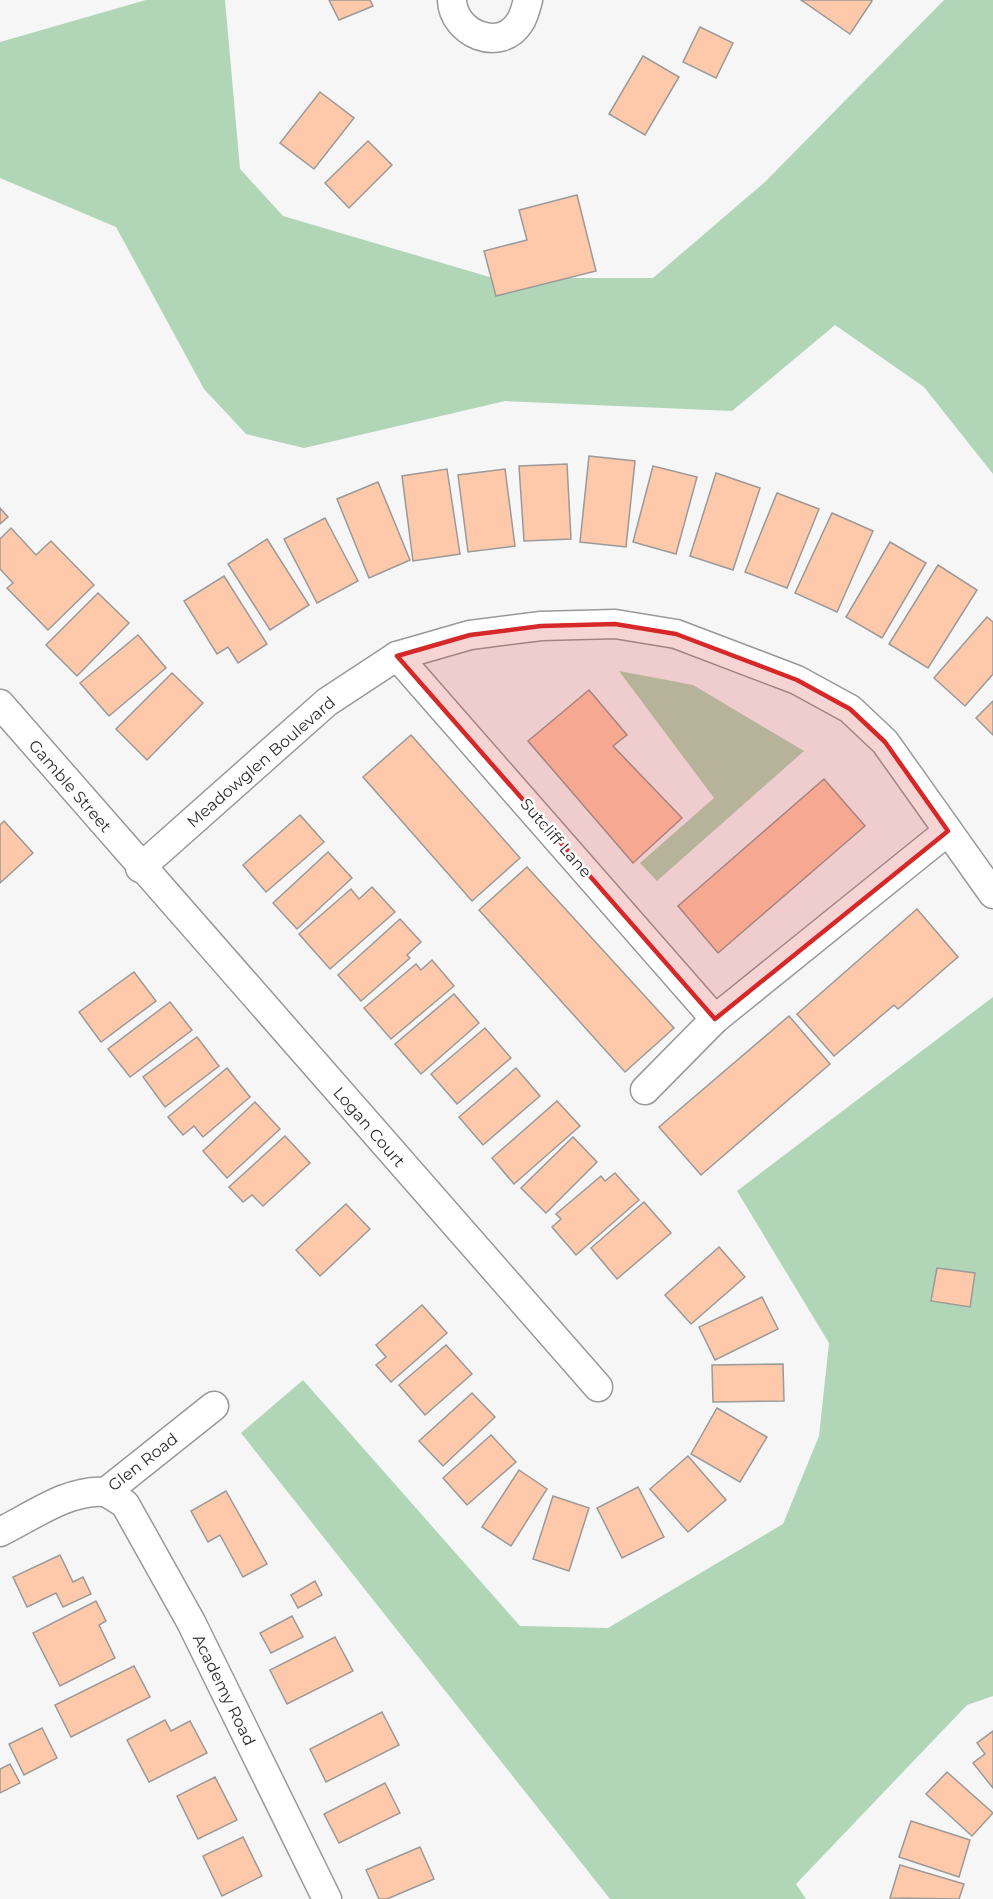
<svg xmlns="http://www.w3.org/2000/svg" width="993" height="1899" font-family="Montserrat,sans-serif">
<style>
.green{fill:#b0d5b7}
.building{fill:#fec8aa;stroke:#9b9a99;stroke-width:1.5}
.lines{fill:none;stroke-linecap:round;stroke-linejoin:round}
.minor-casing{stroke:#99999a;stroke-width:31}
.minor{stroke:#fff;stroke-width:28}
.marked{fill:#d62828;fill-opacity:0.2;stroke:#d62828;stroke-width:4.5;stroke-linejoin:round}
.labels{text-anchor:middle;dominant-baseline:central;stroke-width:5;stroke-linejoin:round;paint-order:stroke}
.street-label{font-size:16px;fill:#2c2c2c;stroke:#fff}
</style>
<rect width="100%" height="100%" fill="#f6f6f7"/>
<!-- green -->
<g class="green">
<polygon points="146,0 225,0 240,169 283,216 493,278 653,278 765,182 944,0 993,0 993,474 924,387 835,325 732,411 505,401 304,448 246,434 204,389 116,227 0,178 0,42"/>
<polygon points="619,671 693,685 804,751 657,881 640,863 714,798"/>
<polygon points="993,997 993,1696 967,1705 796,1884 806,1899 610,1899 241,1433 303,1380 520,1626 608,1628 783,1524 819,1436 829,1343 737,1191"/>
</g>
<!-- building -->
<g class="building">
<polygon points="329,0 370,0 373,6 339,20"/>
<polygon points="801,0 871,0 872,1 850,34"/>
<polygon points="700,27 733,43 716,78 683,62"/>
<polygon points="643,56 679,77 645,135 609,114"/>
<polygon points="320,92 354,118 314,169 280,143"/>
<polygon points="368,141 392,165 349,208 325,183"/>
<polygon points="577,195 596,271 496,296 484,251 527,240 519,210"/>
<polygon points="589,456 635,461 626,547 580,542"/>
<polygon points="567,464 571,539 524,541 519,466"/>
<polygon points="653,466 697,477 676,554 633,542"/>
<polygon points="447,469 460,554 413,561 402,476"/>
<polygon points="505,469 515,546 468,552 458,475"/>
<polygon points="716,473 760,488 733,570 690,556"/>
<polygon points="378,482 410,560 369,578 337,499"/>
<polygon points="777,493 819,509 787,588 745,572"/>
<polygon points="0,508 8,517 0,524"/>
<polygon points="832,513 873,531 837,612 795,593"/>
<polygon points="325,518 358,581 317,603 284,539"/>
<polygon points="11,528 36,555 51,541 94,585 48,630 7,588 13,583 0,569 0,539"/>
<polygon points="267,539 309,605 270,630 228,564"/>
<polygon points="890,542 926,563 882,638 846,617"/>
<polygon points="938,565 977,590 928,668 889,644"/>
<polygon points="224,576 267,644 238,663 228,647 217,654 184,601"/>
<polygon points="98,593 129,623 77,676 46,645"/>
<polygon points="987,617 993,622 993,674 965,706 934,678"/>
<polygon points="138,635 166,668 109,716 80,683"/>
<polygon points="172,673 203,703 147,760 116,729"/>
<polygon points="589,690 627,735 613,746 682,818 633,863 528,741"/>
<polygon points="993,701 993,735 976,718"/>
<polygon points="411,735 520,858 472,901 363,777"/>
<polygon points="824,779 865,826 718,953 678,906"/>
<polygon points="300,815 324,842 266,892 243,865"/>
<polygon points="4,821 33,853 0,883 0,825"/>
<polygon points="328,852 352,878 297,929 273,903"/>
<polygon points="527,867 674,1028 625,1072 479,910"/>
<polygon points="372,887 395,912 330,969 299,934 351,889 359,899"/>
<polygon points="917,909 958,957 898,1009 894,1005 834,1056 797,1014"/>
<polygon points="400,919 421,942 407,955 410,958 361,1001 338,975"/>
<polygon points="432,960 454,986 391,1039 364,1008 416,964 421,970"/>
<polygon points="134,972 156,1001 101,1042 79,1012"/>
<polygon points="454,994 479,1023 421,1074 395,1044"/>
<polygon points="170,1002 192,1030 130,1077 108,1049"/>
<polygon points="789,1016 830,1064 701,1175 659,1127"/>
<polygon points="485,1028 511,1058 457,1104 431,1074"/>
<polygon points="197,1037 219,1066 165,1107 143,1077"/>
<polygon points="227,1068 250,1097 203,1137 194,1126 183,1135 168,1117"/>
<polygon points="516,1068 540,1096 483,1145 459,1117"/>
<polygon points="557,1101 580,1126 514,1184 492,1158"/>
<polygon points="255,1102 280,1129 227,1178 203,1151"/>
<polygon points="285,1136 310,1163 263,1206 252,1195 243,1202 229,1187"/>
<polygon points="573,1137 597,1162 546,1213 521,1188"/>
<polygon points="615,1173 639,1200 576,1255 552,1227 561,1219 556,1214 601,1176 605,1181"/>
<polygon points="644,1202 671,1233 617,1279 591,1248"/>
<polygon points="346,1204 370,1229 320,1276 296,1250"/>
<polygon points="719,1247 745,1277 691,1324 665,1295"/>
<polygon points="937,1268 975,1273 970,1307 931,1301"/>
<polygon points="762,1297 778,1329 715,1360 699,1327"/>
<polygon points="422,1305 447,1333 391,1382 376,1365 386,1357 376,1345"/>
<polygon points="446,1345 472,1374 425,1415 399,1385"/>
<polygon points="783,1364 784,1401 713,1402 712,1365"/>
<polygon points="472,1393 495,1417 443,1466 419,1441"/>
<polygon points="717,1408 767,1437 740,1482 691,1454"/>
<polygon points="491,1435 516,1462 467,1505 443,1478"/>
<polygon points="688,1456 726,1500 688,1532 650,1489"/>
<polygon points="519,1470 547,1489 511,1546 482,1527"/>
<polygon points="638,1487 664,1537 622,1558 597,1508"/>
<polygon points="226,1491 267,1564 243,1577 220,1535 208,1542 191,1511"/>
<polygon points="553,1496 589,1508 569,1571 533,1559"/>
<polygon points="60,1555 73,1582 83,1577 91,1594 63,1607 56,1593 27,1607 13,1577"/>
<polygon points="315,1581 322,1595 298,1608 291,1595"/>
<polygon points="96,1601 106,1621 99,1625 115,1658 60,1686 33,1633"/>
<polygon points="292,1616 303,1637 271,1653 260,1633"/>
<polygon points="335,1637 353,1671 287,1704 270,1670"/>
<polygon points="134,1666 150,1697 71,1737 55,1705"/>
<polygon points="382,1712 399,1745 326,1782 310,1749"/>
<polygon points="165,1720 171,1731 190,1721 207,1753 149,1782 127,1740"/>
<polygon points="42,1728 57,1758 24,1775 9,1744"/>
<polygon points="993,1731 993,1788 973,1763 985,1754 977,1743"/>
<polygon points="10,1764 20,1783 0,1793 0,1769"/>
<polygon points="947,1772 993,1813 972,1836 926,1794"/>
<polygon points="215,1777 237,1820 198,1839 177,1796"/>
<polygon points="385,1783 400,1813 339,1843 324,1814"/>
<polygon points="911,1821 970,1840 959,1877 899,1857"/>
<polygon points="243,1837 262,1876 222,1896 203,1856"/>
<polygon points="420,1847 434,1879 387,1899 379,1899 366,1870"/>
<polygon points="900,1865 964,1884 959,1899 890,1898"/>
</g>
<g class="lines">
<defs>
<g id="minor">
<path d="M452,0C453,33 500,54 520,22C524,16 526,7 528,0"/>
<polyline points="397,656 715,1019"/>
<polyline points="0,704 598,1387"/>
<polyline points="140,868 327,702 397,656 470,635 541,626 615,624 676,634 797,680 850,709 885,742 993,894"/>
<polyline points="645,1090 715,1019 948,831"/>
<polyline points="106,1492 125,1504 191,1622 327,1899"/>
<path d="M0,1532C31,1517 70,1488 106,1492L214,1406"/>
</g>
</defs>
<!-- minor casing -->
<use href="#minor" class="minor-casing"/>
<!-- minor -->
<use href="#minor" class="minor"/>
</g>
<!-- marked area -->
<path class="marked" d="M615,624L676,634L797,680L850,709L885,742L948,831L715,1019L397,656L470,635L541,626Z"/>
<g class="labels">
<!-- street labels -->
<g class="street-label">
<text transform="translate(261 762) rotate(-41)">Meadowglen Boulevard</text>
<text transform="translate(70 786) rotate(49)">Gamble Street</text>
<text transform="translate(556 838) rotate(49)">Sutcliff Lane</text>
<text transform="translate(369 1127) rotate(49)">Logan Court</text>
<text transform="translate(143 1462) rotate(-38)">Glen Road</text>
<text transform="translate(224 1690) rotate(64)">Academy Road</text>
</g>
</g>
</svg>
